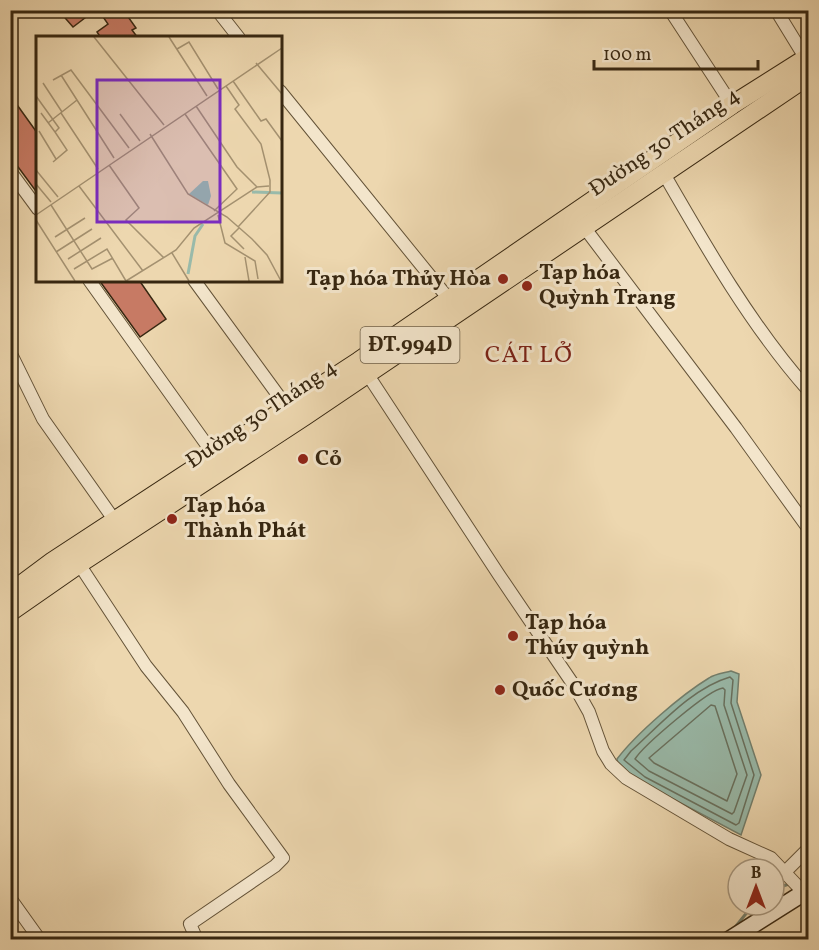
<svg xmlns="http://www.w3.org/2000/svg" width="819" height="950" font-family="Vollkorn,serif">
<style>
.water{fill:#99baaa;stroke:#727f6d;stroke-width:1.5}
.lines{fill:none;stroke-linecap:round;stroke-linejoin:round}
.shore{stroke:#68705e;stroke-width:1.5}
.stream{stroke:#727f6d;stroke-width:3}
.building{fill:#c77a64;stroke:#372711;stroke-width:1.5}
.street-casing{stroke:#645338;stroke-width:14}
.secondary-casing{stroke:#372711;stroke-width:19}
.primary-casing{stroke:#372711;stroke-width:20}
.street{stroke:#f3e5cb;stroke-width:12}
.secondary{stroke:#f3e5cb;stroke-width:16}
.primary{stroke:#edd7af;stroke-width:18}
.poi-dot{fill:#8f2418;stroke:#f3e5cb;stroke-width:2}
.labels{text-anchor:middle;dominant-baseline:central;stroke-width:6;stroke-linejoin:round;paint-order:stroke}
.shield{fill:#f3e5cb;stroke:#6f6049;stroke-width:1.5}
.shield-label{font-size:21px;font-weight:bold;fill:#372711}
.street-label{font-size:22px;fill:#372711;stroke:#f3e5cb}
.poi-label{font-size:22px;font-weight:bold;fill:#372711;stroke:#f3e5cb;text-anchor:start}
.neighbourhood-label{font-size:24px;letter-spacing:1.5px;fill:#7a1f14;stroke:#f3e5cb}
.inset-river{fill:none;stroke:#99baaa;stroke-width:3}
.inset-road{fill:none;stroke:#a49170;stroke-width:1.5}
.view{fill:#7b2cbf;fill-opacity:0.15;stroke:#7b2cbf;stroke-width:3}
.inset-edge{fill:none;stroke:#372711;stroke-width:3}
</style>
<rect width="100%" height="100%" fill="#edd7af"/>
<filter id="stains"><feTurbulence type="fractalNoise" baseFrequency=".00333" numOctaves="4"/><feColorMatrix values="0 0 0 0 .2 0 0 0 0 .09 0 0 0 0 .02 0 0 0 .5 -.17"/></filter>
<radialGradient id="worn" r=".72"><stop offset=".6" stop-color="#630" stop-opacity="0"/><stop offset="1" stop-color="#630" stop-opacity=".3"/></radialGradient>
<!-- water -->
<path class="water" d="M731,671L739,674L737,702L761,775L741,835L641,782L618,764L617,759C636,734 681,695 709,678C715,674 724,673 731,671Z"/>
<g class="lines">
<!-- shore -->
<g class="shore">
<path d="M730,677L733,680L731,703L754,775L739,823L736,825L645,777L624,760L631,751C660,725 692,688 730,677Z"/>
<path d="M723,688L725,690L724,705L747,775L734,812L732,814L649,771L635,759C643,746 709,689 723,688Z"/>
<polygon points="711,705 715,706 737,774 727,801 654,763 649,758"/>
</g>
<!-- stream -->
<g class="stream">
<polyline points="799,881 808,878"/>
<polyline points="774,889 789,884"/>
<polyline points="736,926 753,905"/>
</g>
</g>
<!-- building -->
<g class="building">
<polygon points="59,11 94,11 73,27"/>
<polygon points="99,11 117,11 119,15 124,11 136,28 132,30 138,38 101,38 97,32 108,24"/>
<polygon points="10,95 38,134 38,194 10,156"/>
<polygon points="99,280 139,280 166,319 140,337"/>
</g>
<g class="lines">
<defs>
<g id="street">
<polyline points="217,10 239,38"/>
<polyline points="670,10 732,105"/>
<polyline points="776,10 806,59"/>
<polyline points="280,91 448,298"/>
<polyline points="10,171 38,209"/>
<path d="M664,174C706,247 752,327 808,390"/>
<polyline points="584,227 736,428 808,528"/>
<polyline points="89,280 214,455"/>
<polyline points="194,280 286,406"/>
<polyline points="10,352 43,419 115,521"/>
<polyline points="364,369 499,575 575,687 589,712 603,751 611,764 626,778 729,839 771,858 808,897"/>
<polyline points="79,564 146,666 183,712 229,784 283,858 275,866 190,924 197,940"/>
<polyline points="785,872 808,849"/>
<polyline points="10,898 40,940"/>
</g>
<polyline id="secondary" points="729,940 808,890"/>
<g id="primary">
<polyline points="10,593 53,561 359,361 732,105 808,57"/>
<polyline points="10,612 79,564 305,416 808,76"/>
</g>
</defs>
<!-- street casing -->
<use href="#street" class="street-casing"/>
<!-- secondary casing -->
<use href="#secondary" class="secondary-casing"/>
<!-- primary casing -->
<use href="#primary" class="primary-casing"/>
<!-- street -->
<use href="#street" class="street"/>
<!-- secondary -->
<use href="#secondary" class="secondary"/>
<!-- primary -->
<use href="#primary" class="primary"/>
</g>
<!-- markers -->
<g class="poi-dot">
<circle cx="503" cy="279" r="6"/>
<circle cx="527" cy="286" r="6"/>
<circle cx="303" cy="459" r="6"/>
<circle cx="172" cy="519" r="6"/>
<circle cx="513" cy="636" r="6"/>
<circle cx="500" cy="690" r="6"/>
</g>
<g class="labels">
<!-- shield labels -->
<rect class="shield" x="360.5" y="327" width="99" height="36" rx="4.5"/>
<g class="shield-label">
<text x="410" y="345">ĐT.994D</text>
</g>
<!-- street labels -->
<g class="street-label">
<text transform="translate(665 143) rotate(-34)">Đường 30 Tháng 4</text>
<text transform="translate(262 415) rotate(-34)">Đường 30 Tháng 4</text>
</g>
<!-- poi labels -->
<g class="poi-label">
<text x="539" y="273">Tạp hóa<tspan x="539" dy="25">Quỳnh Trang</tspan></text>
<text x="491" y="279" text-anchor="end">Tạp hóa Thủy Hòa</text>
<text x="315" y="459">Cỏ</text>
<text x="184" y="506">Tạp hóa<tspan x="184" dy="25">Thành Phát</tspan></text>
<text x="525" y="623">Tạp hóa<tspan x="525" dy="25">Thúy quỳnh</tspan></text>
<text x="512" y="690">Quốc Cương</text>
</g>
<!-- neighbourhood labels -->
<g class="neighbourhood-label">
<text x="529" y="356">CÁT LỞ</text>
</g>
</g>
<!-- overview -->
<g transform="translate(36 36)">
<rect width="246" height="246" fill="#edd7af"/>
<path d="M167,145H172L175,160L172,169L153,158Z" fill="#99baaa"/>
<path class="inset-river" d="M216,156L246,157M152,238L159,200L167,188"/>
<path class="inset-road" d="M58,1L128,89M133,1L171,60M141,13L153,6L182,53M220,27L246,58M25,39L78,122M17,44L35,34L93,112M197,45L225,85L230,83L246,105M7,47L26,76M190,50L203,69L199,73L225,108L234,144V156L202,191M0,60L23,92L19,96L31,114L17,126M160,70L201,131L221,151L233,150M5,77L19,96M25,77L62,133M84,78L104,105M149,78L201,153L178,175M12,87L41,64M3,95L20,123M114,98L152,158L191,181L216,203L231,219L245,245M73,129L103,172L90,184L128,222M0,134L22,161M0,148L15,166M43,150L107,235M15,169L56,233L77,222M0,179L246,12M182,179L189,207L219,225L222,243M0,184L39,245M203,192L195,200L208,213M19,201L49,182M20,216L56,193M136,217L153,245M209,221L213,245M32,223L65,202M38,233L71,213L90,245M90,245L140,214L158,192L221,151"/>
<path class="view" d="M61,44H184V186H61Z"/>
<rect width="246" height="246" class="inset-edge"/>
</g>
<!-- margin -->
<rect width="819" height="950" fill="none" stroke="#edd7af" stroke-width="36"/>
<rect x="12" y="12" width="795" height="926" fill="none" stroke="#372711" stroke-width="3"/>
<rect x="18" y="18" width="783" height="914" fill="none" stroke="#372711" stroke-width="1.5"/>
<!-- north arrow -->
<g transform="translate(756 887)"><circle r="28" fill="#f3e5cb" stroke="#a89981" stroke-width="1.5"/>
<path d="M0-4.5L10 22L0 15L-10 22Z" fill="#8f2418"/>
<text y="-9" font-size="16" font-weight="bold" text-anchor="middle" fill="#372711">B</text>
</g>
<!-- scale -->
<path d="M594 60v9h164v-9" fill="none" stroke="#372711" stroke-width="3"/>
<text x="603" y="60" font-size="18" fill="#372711" stroke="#f3e5cb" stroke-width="4.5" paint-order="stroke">100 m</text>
<rect width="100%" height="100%" filter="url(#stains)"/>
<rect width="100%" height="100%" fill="url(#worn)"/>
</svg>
